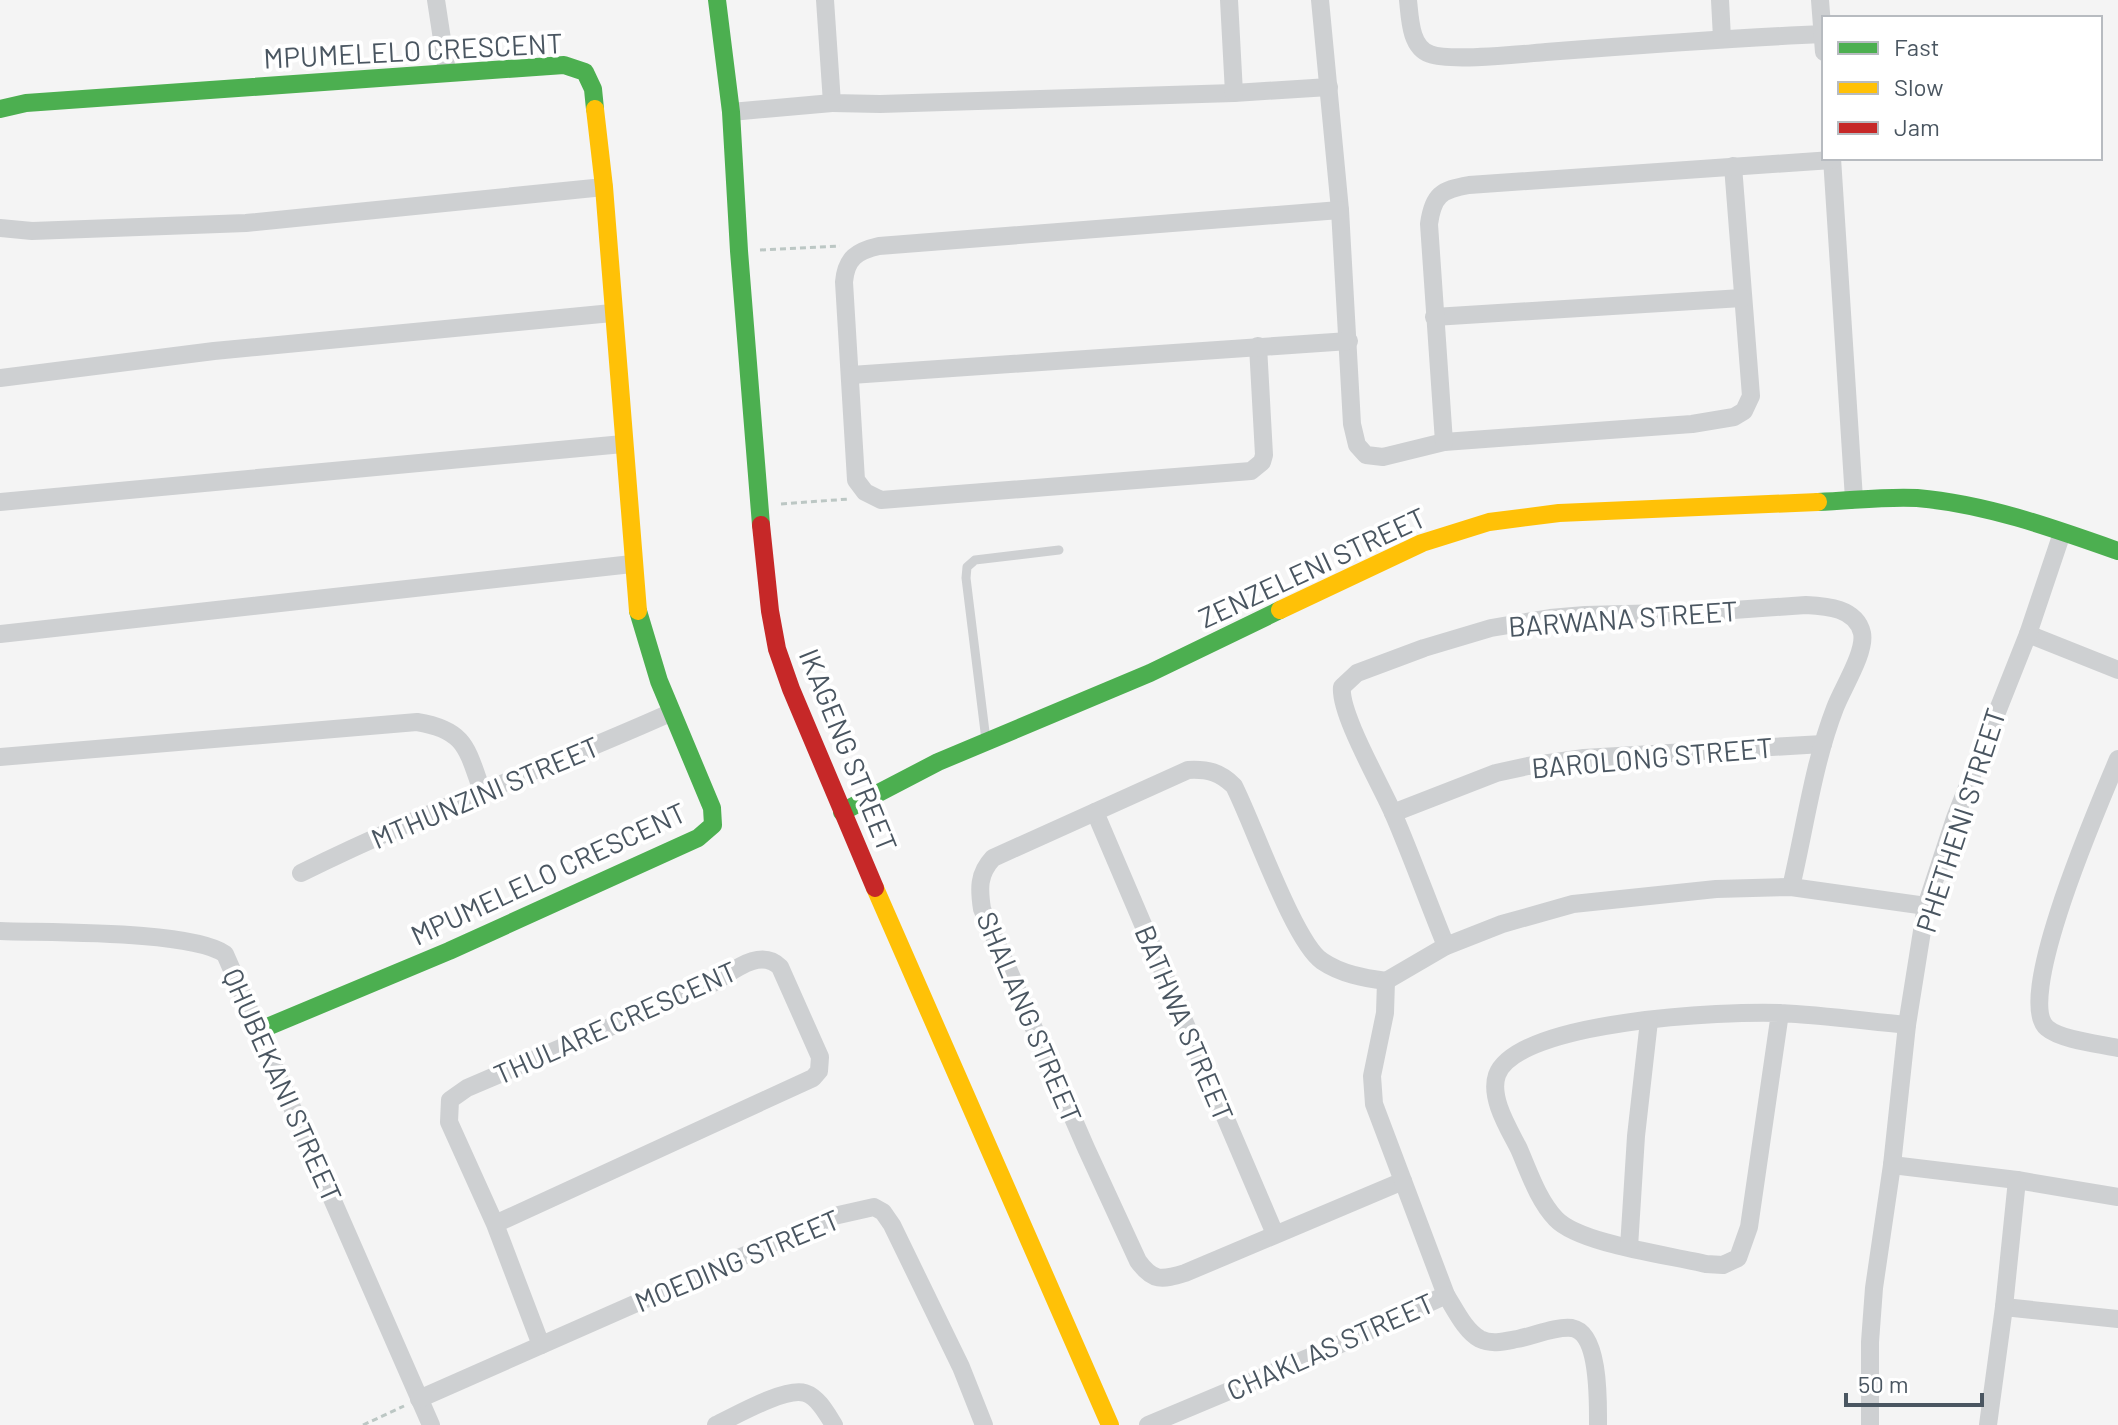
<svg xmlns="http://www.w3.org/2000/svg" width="2118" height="1425" font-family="Barlow,sans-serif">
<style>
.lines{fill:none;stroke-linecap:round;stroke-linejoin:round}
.path{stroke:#bcc7c4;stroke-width:3;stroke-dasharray:6 4;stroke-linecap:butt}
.lane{stroke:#ced0d2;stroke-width:9}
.street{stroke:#ced0d2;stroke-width:18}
.fast{stroke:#4caf50;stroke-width:18}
.slow{stroke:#ffc107;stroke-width:18}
.jam{stroke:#c62828;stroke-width:18}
.labels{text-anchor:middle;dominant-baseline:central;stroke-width:8;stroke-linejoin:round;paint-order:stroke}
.street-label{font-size:28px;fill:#4a5661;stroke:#fff}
</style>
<rect width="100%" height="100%" fill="#f4f4f4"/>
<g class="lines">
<!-- path -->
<g class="path">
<polyline points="760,250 840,246"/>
<polyline points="781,504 849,499"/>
<polyline points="363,1425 404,1406"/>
</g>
<!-- lane -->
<polyline class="lane" points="986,740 966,578 967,567 975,560 1059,550"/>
<!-- street -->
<g class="street">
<polyline points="436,0 447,72"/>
<polyline points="825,0 832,103 880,104 1234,93 1329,87"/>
<polyline points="1229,0 1234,93"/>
<polyline points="1320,0 1340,210 1352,424 1357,445 1366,455 1383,457 1444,442 1692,424 1734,417 1744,411 1751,396 1733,166"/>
<path d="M1408,0C1410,18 1410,47 1430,54C1450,62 1521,54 1546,52C1638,45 1730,38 1823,34"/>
<polyline points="1720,0 1722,38"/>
<polyline points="1820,0 1824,52"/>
<polyline points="731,112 832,103"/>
<polyline points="1832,158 1854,499"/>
<polyline points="0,228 32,231 246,223 604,187"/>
<polyline points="1434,317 1742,298"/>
<path d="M1258,346L1264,455L1262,462L1251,471L881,500L865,492L856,480L844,282C846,258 857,251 879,246L1340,210"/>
<polyline points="851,375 1349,341"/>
<polyline points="0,378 214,351 612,313"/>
<path d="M1444,442L1429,224C1433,195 1441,190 1469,185L1832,160"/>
<polyline points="0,502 623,444"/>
<polyline points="0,634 632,564"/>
<polyline points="2028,634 2118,670"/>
<path d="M0,757L417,722C466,730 467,749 482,791"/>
<path d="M2118,759C2102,798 2013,999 2047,1028C2061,1040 2100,1044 2118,1048"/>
<polyline points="1095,812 1275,1234"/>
<polyline points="1393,813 1496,773 1528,766 1584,758 1823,744"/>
<path d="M301,873C421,813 547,768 670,713"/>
<path d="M0,931C47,933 191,930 225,954L431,1425"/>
<path d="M1446,946C1428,902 1412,857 1393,813C1381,785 1339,713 1342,687L1357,673L1424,648L1491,628L1550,618L1585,615L1705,612L1806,605C1827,606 1856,608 1862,633C1866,652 1842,689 1835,708C1813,765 1805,828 1791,887"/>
<path d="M1386,981C1364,978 1341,974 1322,961C1294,942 1253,823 1234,786C1220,772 1208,769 1188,770L993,858C978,874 979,889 982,909L1086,1148L1138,1261C1153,1282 1162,1280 1185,1273L1403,1181"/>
<path d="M1386,981L1385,1013L1372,1076L1374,1104L1446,1295C1455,1309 1465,1331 1480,1339C1492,1345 1506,1341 1517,1339C1534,1336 1555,1326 1572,1328C1600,1333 1598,1403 1598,1425"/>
<polyline points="1386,981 1446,946 1502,924 1573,904 1716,889 1791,887 1926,906"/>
<path d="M1780,1013L1749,1227L1738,1258L1723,1265L1706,1264C1669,1255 1580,1244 1556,1219C1538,1200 1529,1172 1519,1149C1509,1129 1489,1098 1497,1075C1517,1020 1728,1011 1780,1013C1822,1015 1865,1021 1907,1025"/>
<polyline points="1892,1165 2017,1180 2118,1197"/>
<path d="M495,1224L813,1078L819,1071L820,1057L780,967C760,947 732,972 713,983L467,1088L450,1100L449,1122L495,1224L541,1345"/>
<polyline points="1629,1247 1636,1136 1649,1021"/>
<polyline points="2004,1307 2118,1319"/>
<polyline points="419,1399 834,1216 874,1207 883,1212 892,1225 961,1367 984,1425"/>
<path d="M716,1425C735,1416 785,1387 805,1393C818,1397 827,1414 834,1425"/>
<polyline points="1148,1425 1336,1346 1446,1295"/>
<polyline points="1870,1425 1870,1342 1874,1288 1892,1165 1907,1025 1926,906 1955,818 2028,634 2062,533"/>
<polyline points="1988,1425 2004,1307 2017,1180"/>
</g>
<!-- fast -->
<g class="fast">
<polyline points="717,0 731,112 739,251 761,525"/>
<polyline points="0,109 26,103 564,65 585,72 593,89 595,109"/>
<path d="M1818,502C1851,501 1885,496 1917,498C1986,504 2053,528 2118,551"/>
<polyline points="842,812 938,762 1150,673 1280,610"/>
<polyline points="260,1030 449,951 698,838 713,825 712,808 659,681 638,611"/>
</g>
<!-- slow -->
<g class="slow">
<polyline points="595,109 604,187 638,611"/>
<polyline points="1280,610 1422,543 1489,522 1559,513 1818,502"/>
<polyline points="875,888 1110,1425"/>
</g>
<!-- jam -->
<polyline class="jam" points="761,525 770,611 777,649 791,689 875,888"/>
</g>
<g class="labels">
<!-- street labels -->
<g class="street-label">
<text transform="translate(413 50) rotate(-3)">MPUMELELO CRESCENT</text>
<text transform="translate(1312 567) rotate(-25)">ZENZELENI STREET</text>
<text transform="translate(1623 618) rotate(-4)">BARWANA STREET</text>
<text transform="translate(849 750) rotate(68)">IKAGENG STREET</text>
<text transform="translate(1652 757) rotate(-5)">BAROLONG STREET</text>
<text transform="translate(485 792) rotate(-23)">MTHUNZINI STREET</text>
<text transform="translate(1960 820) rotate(-72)">PHETHENI STREET</text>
<text transform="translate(548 873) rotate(-25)">MPUMELELO CRESCENT</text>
<text transform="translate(1030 1017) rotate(67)">SHALANG STREET</text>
<text transform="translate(615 1022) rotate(-24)">THULARE CRESCENT</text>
<text transform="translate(1185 1023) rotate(67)">BATHWA STREET</text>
<text transform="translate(283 1085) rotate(66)">QHUBEKANI STREET</text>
<text transform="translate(737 1260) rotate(-23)">MOEDING STREET</text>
<text transform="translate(1330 1346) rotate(-24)">CHAKLAS STREET</text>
</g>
</g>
<!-- legend -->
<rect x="1822" y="16" width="280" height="144" fill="#ffffff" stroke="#b7bbc0" stroke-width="2"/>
<rect x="1838" y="42" width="40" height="12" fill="#4caf50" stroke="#b7bbc0" stroke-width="2"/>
<text x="1894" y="56" font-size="24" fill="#4a5661">Fast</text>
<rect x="1838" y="82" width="40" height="12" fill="#ffc107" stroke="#b7bbc0" stroke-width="2"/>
<text x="1894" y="96" font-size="24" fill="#4a5661">Slow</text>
<rect x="1838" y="122" width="40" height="12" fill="#c62828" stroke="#b7bbc0" stroke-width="2"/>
<text x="1894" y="136" font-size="24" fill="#4a5661">Jam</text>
<!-- scale -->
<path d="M1846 1393v12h136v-12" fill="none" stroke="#4a5661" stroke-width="4"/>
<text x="1858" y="1393" font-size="24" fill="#4a5661" stroke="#ffffff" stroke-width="6" paint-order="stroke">50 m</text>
</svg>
